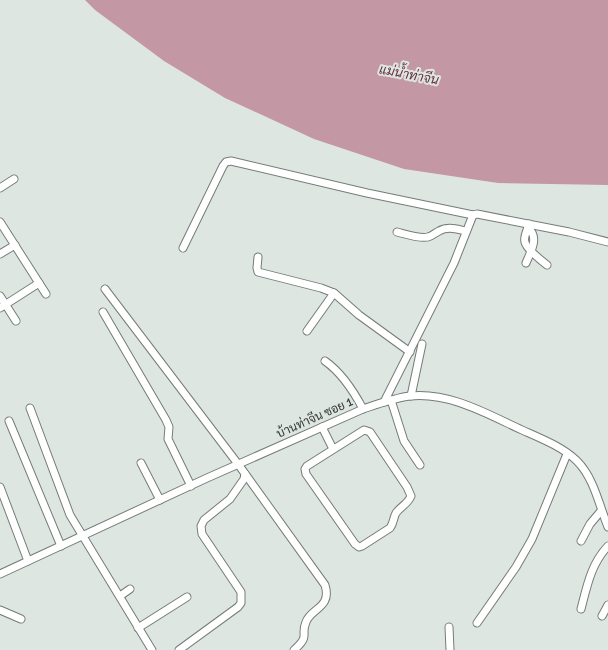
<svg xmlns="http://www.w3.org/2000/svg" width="608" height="650" font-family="Signika,Sarabun,sans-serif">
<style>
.water{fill:#c497a5}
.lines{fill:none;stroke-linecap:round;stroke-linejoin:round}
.minor-casing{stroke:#757c78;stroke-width:9}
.minor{stroke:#fff;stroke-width:7}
.labels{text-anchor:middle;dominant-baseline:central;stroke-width:4;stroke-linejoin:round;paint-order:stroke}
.street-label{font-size:12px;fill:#333634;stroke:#dee6e2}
.water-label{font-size:13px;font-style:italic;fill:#692f45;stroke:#dee6e2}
</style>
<rect width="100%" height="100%" fill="#dee6e2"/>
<!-- water -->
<polygon class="water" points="85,0 608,0 608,185 498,183 404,169 314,139 225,98 164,61 95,10"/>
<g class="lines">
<defs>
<g id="minor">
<polyline points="0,188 14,179"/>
<polyline points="0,222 46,294"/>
<path d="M529,224C528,229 523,237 525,242C526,249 542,261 547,265"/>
<path d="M397,232C405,234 420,239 428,237C432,236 435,233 439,231C448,226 456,229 466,231"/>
<polyline points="183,248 223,166 226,162 231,161 367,193 473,215 477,214 569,232 608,242"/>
<polyline points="0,254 15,245"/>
<polyline points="258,257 257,268 258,272 321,288 334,293 359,315 410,352"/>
<path d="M526,263C530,253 540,237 528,228"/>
<path d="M105,289L238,464L325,585C332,608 311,608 306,622C300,636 311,635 294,650"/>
<polyline points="0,296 16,321"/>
<polyline points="0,308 39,283"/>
<polyline points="103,312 166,420 169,427 168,439 191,486"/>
<polyline points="307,331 334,293"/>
<path d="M325,361C342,373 353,390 363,409"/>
<polyline points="411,396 422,344"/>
<polyline points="391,400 404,441 420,465"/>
<polyline points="384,402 454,263 473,215"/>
<polyline points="30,408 70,515 152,650"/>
<polyline points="9,421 61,546"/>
<polyline points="322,427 333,449"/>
<path d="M364,430L370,432L407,487L411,496C408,504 401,506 396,513C393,518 394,523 390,528L362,546L359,547L355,544L306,474L305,469L307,466Z"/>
<polyline points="141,463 160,500"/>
<polyline points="0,487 28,561"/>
<polyline points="581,541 590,524 601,511"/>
<path d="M0,574L207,478L363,409C378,404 394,398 410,396C450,392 487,414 522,430C540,438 563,447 577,461C594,478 599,505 608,527"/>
<polyline points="120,596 130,589"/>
<path d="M581,609C587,586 591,564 608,546"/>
<polyline points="0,610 21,619"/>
<polyline points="602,616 608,605"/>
<polyline points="477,623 516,567 532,539 567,454"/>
<polyline points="449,627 450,650"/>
<polyline points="138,628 187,597"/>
<polyline points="179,650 238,607 241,603 241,592 202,534 201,526 204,520 230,499 244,479 245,474"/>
</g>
</defs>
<!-- minor casing -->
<use href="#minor" class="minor-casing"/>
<!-- minor -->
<use href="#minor" class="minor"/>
</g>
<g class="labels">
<!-- street labels -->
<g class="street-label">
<text transform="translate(315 418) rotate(-24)">บ้านท่าจีน ซอย 1</text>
</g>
<!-- water labels -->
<g class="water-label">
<text transform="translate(409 75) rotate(11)">แม่น้ำท่าจีน</text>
</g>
</g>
</svg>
